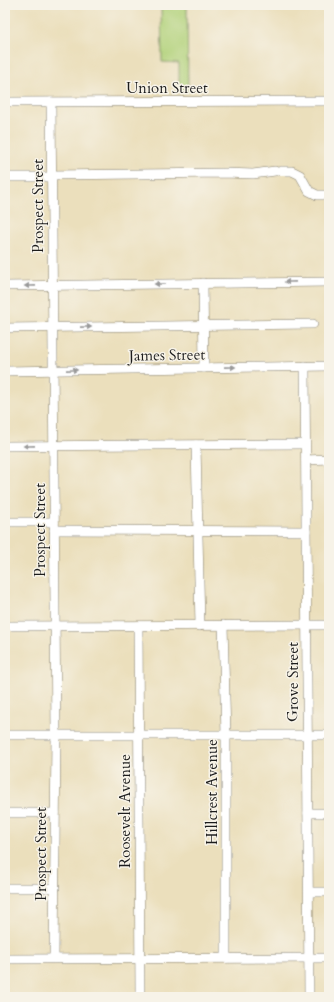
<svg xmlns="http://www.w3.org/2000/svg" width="334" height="1002" font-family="Cardo,serif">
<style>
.green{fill:#b1d179;stroke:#66764a}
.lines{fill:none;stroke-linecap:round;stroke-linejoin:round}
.minor-casing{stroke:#847e6c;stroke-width:10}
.minor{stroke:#fff;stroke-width:9}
.oneway{fill:#999}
.labels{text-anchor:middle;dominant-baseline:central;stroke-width:3;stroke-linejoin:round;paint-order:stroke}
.street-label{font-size:15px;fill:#1c1c1c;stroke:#f7f3e8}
</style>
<rect width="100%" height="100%" fill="#f7f3e8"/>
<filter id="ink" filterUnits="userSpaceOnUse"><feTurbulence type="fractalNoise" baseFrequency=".025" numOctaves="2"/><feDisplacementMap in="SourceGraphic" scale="8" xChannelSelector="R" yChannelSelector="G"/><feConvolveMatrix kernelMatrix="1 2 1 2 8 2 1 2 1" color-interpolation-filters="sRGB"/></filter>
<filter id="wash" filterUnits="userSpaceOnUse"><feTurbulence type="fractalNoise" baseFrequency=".012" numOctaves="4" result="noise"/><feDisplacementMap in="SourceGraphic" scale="16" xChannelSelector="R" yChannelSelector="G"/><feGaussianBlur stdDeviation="0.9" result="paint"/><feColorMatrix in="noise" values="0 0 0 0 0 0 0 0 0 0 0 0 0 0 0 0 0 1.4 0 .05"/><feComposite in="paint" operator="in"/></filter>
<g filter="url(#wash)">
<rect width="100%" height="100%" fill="#ebdfbc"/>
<!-- green -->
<polygon class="green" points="161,5 187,5 188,92 179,92 179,63 162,62"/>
</g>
<g filter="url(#ink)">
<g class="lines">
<defs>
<g id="minor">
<polyline points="5,102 329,101"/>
<polyline points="51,102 56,735 54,958"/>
<polyline points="281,171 292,171 300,175 309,191 317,195 329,195"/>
<polyline points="51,175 225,173 253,174 275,171"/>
<polyline points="5,177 51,177"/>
<polyline points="203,283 204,368"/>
<polyline points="5,286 329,282"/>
<polyline points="5,328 313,324"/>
<polyline points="305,366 309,997"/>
<polyline points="5,371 329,366"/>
<polyline points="196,445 200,626"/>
<polyline points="5,446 305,444"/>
<polyline points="306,460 329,459"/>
<polyline points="5,522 54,522"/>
<polyline points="54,530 306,531"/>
<polyline points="223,625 226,735 226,958"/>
<polyline points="5,626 329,625"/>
<polyline points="138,626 140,997"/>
<polyline points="5,735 329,735"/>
<polyline points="5,813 55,813"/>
<polyline points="308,813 329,813"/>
<polyline points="5,888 55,888"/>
<polyline points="309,892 329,892"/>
<polyline points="5,959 329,958"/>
</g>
</defs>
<!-- minor casing -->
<use href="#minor" class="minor-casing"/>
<!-- minor -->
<use href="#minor" class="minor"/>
</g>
<!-- one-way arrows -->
<defs><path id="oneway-solid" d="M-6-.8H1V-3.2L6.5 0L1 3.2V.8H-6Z"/></defs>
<g class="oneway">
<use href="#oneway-solid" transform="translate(290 282) rotate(179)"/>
<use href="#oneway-solid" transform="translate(160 284) rotate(179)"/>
<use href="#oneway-solid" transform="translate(30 286) rotate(179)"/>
<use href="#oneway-solid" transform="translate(86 327) rotate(-1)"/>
<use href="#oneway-solid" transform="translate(230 367) rotate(-1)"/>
<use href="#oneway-solid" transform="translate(72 370) rotate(-1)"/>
<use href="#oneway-solid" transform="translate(29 446) rotate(179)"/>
</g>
</g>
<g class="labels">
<!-- street labels -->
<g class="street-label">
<text x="167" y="88">Union Street</text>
<text transform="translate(38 206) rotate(-90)">Prospect Street</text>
<text transform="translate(167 355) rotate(-1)">James Street</text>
<text transform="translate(40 530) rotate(-90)">Prospect Street</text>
<text transform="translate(293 682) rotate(-90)">Grove Street</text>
<text transform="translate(212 792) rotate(-90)">Hillcrest Avenue</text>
<text transform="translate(125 811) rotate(-90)">Roosevelt Avenue</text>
<text transform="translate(41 854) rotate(-90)">Prospect Street</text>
</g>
</g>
<!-- margin -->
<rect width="334" height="1002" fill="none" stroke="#f7f3e8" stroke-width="20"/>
</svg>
